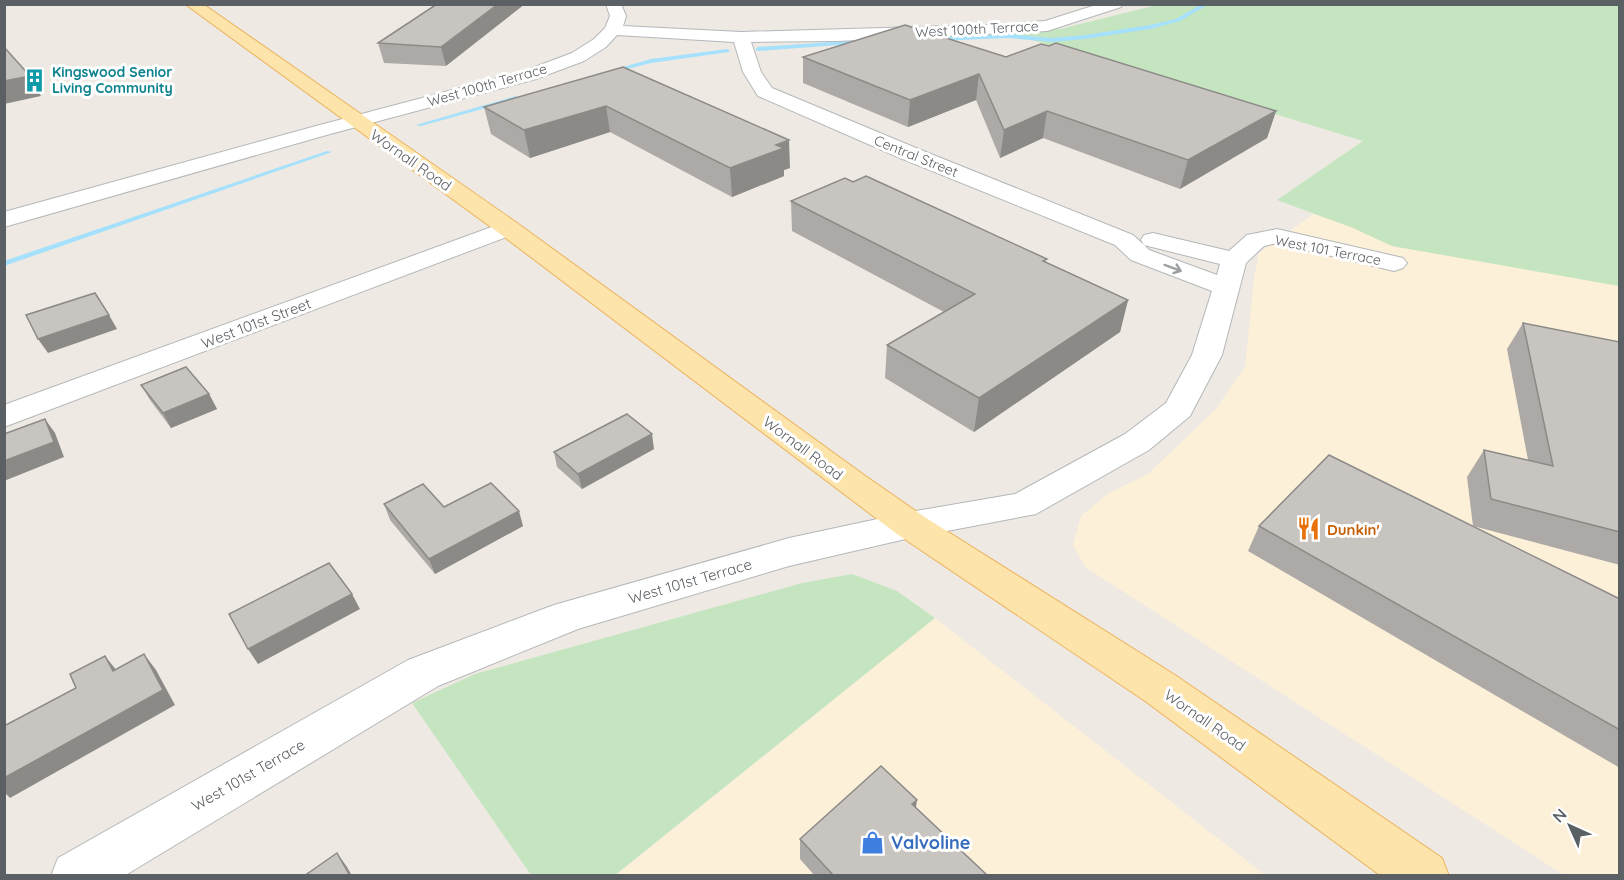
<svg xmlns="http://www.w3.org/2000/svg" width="1624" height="880" font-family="Quicksand,sans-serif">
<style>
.commercial{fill:#fdf0d9}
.green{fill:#c5e5c0}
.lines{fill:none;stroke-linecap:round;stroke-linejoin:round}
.stream{fill:#a5e1fc;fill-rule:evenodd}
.minor-casing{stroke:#b4b7ba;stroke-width:2}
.major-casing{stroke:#edb25d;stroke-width:2}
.minor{fill:#fff;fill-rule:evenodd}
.major{fill:#fce4aa;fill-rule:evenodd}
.wall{fill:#aca9a6}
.shaded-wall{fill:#8c8a87}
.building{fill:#c8c5c1;stroke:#8c8a87;stroke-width:1.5}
.oneway{stroke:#9da0a2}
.labels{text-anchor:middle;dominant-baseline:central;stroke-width:6;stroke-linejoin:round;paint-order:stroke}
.far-street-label{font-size:14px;fill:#5b6064;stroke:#fff}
.far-culture-label{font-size:14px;font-weight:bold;fill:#0d838f;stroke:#fff;text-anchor:start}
.street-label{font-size:15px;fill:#5b6064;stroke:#fff}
.food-label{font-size:15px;font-weight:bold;fill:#c56008;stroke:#fff;text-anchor:start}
.near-shop-label{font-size:18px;font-weight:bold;fill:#366cbe;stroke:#fff;text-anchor:start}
</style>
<rect width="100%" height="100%" fill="#eeeae3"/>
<!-- commercial -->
<g class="commercial">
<polygon points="1314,214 1354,228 1392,246 1619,286 1619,875 1564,875 1085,567 1073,545 1081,516 1109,493 1148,474 1215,410 1245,367 1254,278 1259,253"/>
<polygon points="935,618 1265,875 615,876"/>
</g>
<!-- green -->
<g class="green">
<polygon points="1157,5 1619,5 1619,286 1392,246 1353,228 1277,200 1363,141 1003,31 1060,29"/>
<polygon points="852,574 897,591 935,618 615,875 531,875 412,703 475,674 802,583"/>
</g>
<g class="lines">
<!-- stream -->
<g class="stream">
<polygon points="1202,4 1209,4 1180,21 1150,29 1085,39 1052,42 1009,38 934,41 931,39 934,37 1009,34 1052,38 1085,35 1150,25 1176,19"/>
<polygon points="862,40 864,43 758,51 755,49 758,47"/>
<polygon points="727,49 730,51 729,52 651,63 612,73 609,71 651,59"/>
<polygon points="516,96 519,98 518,99 421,126 416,125"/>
<polygon points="327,151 332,152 4,266 4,261"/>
</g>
<defs>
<g id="minor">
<path d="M606,4H621L626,16L623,26L741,32L986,25L1045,21L1099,4H1123L1121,7L1047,31L837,41L751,42L761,72L772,88L916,148L1133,235L1144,245L1141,240L1144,235L1153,233L1229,251L1247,235L1277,229L1403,258L1407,263L1403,268L1394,271L1277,243L1264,246L1246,263L1222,355L1190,416L1149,450L1036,514L910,538L789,566L578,629L438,686L124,876H51L58,858L408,660L554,605L789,538L910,512L1015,494L1125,434L1166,403L1192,355L1212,291L1131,260L1115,245L900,158L758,96L743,72L734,42L617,35L606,47L584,61L536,79L330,134L4,227V212L316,126L524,71L572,53L594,39L605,28L610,16ZM1144,245L1220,264L1217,275L1149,250Z"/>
<polygon points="508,221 517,223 520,228 517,233 4,427 4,405"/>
</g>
<polygon id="major" points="185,4 203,4 517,223 864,475 923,516 1175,675 1442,858 1449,876 1381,876 1145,701 897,534 499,233"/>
</defs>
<!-- minor casing -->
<use href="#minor" class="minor-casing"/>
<!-- major casing -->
<use href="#major" class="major-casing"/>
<!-- minor -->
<use href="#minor" class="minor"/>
<!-- major -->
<use href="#major" class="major"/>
</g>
<!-- wall -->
<g class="wall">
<polygon points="437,4 446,66 384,63 378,43"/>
<polygon points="803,57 1006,57 1276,111 1267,138 1180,189 1043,138 1000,158 976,100 908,127 803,83"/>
<polygon points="623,67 790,168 784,170 784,176 732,197 610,132 530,158 491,134 484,107"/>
<polygon points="853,182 1046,262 1128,300 1120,332 974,432 885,378 887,345 944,312 792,231 791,201"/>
<polygon points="1523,323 1620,532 1620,565 1473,526 1467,477 1484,450 1528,460 1507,349"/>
<polygon points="141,385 209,394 217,409 171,428 150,400"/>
<polygon points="654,449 582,489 557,467 554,452"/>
<polygon points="384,504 523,526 435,574 390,520"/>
<polygon points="1259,526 1620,599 1620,768 1248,551"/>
<polygon points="916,808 988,876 815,876 800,859 800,839"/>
</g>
<!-- shaded-wall -->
<g class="shaded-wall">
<polygon points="498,4 525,4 446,66 441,47"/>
<polygon points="979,74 976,100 908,127 910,100"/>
<polygon points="30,76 41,96 4,104 4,81"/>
<polygon points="606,106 610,132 530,158 524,130"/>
<polygon points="1047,111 1043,138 1000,158 1004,130"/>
<polygon points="1276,111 1267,138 1180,189 1188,160"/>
<polygon points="789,140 790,168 784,170 784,176 732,197 730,168 776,145"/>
<polygon points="1128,300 1120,332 974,432 979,398"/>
<polygon points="109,315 117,329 48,353 38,339"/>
<polygon points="209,394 217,409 171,428 163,413"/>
<polygon points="45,419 55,433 64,457 4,481 4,461"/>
<polygon points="652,434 654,449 582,489 578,474"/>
<polygon points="519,511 523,526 435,574 429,559"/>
<polygon points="352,594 360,609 258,664 248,649"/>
<polygon points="144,654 156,670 175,705 10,798 4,792 4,778"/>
<polygon points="105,656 117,671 113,671"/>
<polygon points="917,800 914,821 912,804"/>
<polygon points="337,853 347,867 352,876 350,876"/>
</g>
<!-- building -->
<g class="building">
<polygon points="437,4 498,4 441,47 378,43"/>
<polygon points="905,25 1006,57 1041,44 1049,46 1056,43 1276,111 1188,160 1047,111 1004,130 979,74 910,100 803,57"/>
<polygon points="4,47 30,76 4,81"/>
<polygon points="623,67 789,140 776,145 784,148 730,168 606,106 524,130 484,107"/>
<polygon points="866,176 1047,259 1043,261 1128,300 979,398 887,345 975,294 791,201 845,178 853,182"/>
<polygon points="95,293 109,315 38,339 26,315"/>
<polygon points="1523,323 1620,342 1620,532 1491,499 1484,450 1553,466"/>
<polygon points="186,367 209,394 163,413 141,385"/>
<polygon points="627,414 652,434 578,474 554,452"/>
<polygon points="45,419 54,442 4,461 4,434"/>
<polygon points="1329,455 1620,599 1620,730 1259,526"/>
<polygon points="491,483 519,511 429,559 384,504 423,484 444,507"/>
<polygon points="329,563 352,594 248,649 229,614"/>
<polygon points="144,654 163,690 4,778 4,726 76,688 70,674 105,656 113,671"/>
<polygon points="881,766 917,800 912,804 988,876 834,876 800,839"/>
<polygon points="337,853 350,876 304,876"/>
</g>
<!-- one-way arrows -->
<defs><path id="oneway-shaft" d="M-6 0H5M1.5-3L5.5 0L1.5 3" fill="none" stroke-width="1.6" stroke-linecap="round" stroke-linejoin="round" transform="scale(1.5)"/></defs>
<use class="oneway" href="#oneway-shaft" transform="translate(1173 268) rotate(20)"/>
<!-- icons -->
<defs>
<symbol id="building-bare" viewBox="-9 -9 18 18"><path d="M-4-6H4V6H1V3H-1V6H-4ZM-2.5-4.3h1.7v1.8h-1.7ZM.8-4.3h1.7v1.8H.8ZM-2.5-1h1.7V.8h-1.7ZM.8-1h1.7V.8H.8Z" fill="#0f9aa8" stroke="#fff" stroke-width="2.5" paint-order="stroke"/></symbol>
<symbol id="restaurant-bare" viewBox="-9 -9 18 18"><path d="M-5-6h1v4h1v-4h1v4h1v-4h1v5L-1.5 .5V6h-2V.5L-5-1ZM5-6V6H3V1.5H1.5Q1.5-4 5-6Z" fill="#e8710a" stroke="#fff" stroke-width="2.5" paint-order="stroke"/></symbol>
<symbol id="shop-bare" viewBox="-9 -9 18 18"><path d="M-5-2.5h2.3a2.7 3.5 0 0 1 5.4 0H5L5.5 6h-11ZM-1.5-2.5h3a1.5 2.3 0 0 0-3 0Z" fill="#3f7fe0" stroke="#fff" stroke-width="2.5" paint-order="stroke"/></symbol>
</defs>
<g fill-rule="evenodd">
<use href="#building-bare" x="18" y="64" width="33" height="33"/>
<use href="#restaurant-bare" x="1292" y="512" width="33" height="33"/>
<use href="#shop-bare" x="856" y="826" width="33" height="33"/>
</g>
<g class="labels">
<!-- far-street labels -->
<g class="far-street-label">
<text transform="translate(977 29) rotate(-3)">West 100th Terrace</text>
<text transform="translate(487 85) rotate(-16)">West 100th Terrace</text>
<text transform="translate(916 156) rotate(22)">Central Street</text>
<text transform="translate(1328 250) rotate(11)">West 101 Terrace</text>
</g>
<!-- far-culture labels -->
<g class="far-culture-label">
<text x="52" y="72">Kingswood Senior<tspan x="52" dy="16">Living Community</tspan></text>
</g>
<!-- street labels -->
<g class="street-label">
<text transform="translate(411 160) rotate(35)">Wornall Road</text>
<text transform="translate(256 323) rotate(-21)">West 101st Street</text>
<text transform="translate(803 448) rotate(37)">Wornall Road</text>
<text transform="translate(690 581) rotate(-16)">West 101st Terrace</text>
<text transform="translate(1205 720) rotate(35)">Wornall Road</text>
<text transform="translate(248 775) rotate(-30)">West 101st Terrace</text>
</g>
<!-- food labels -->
<g class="food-label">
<text x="1327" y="529">Dunkin'</text>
</g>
<!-- near-shop labels -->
<g class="near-shop-label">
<text x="891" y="842">Valvoline</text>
</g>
</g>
<!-- border -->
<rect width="1624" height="880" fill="none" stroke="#5b6064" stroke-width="12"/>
<!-- north arrow -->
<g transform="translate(1570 826) rotate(315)" stroke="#ffffff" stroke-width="4.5" paint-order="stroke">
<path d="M0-4.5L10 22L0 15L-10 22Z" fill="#5b6064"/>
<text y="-9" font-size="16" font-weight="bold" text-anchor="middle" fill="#5b6064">N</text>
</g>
</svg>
